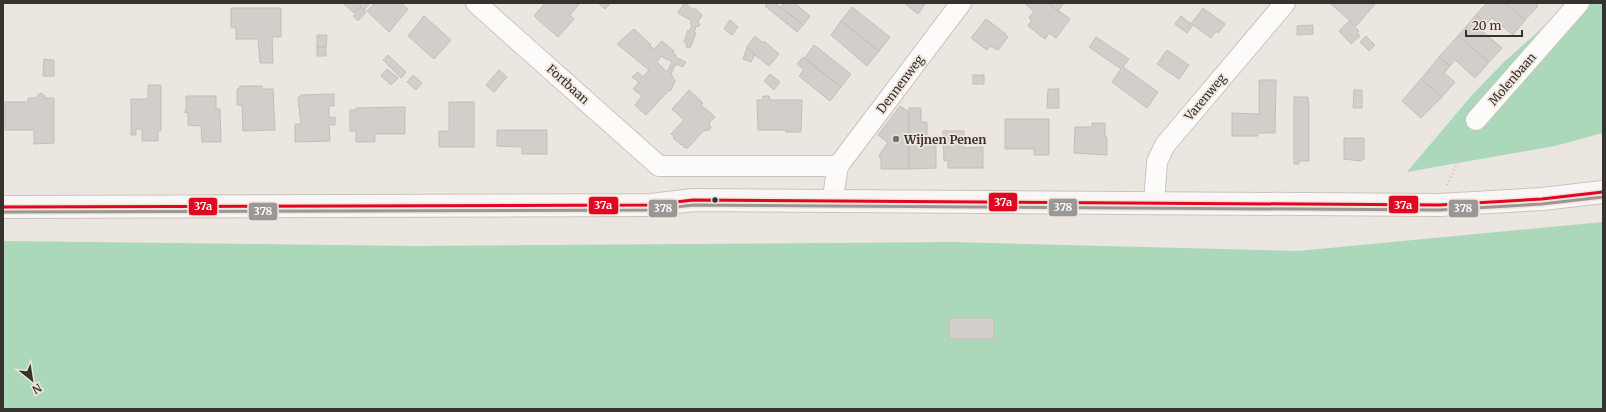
<svg xmlns="http://www.w3.org/2000/svg" width="1606" height="412" font-family="Merriweather,serif">
<style>
.forest{fill:#abd8ba}
.building{fill:#d2ceca;stroke:#c3bebb;fill-rule:evenodd}
.lines{fill:none;stroke-linecap:round;stroke-linejoin:round}
.street-casing{stroke:#c8c4bf;stroke-width:22}
.secondary-casing{stroke:#c8c4bf;stroke-width:24}
.path{stroke:#cac7c5;stroke-width:2.5;stroke-dasharray:1 3;stroke-linecap:butt}
.street{stroke:#fcfbfa;stroke-width:20}
.secondary{stroke:#f9f6f5;stroke-width:22}
.bus-1-casing{stroke:#f0e6db;stroke-width:6}
.bus-2-casing{stroke:#f0e6db;stroke-width:6}
.bus-1{stroke:#e40521;stroke-width:3}
.bus-2{stroke:#9a9896;stroke-width:3}
.poi-dot{fill:#75716c;stroke:#f0e6db;stroke-width:1.5}
.bus-dot{fill:#36322e;stroke:#f0e6db;stroke-width:1.5}
.labels{text-anchor:middle;dominant-baseline:central;stroke-width:3.5;stroke-linejoin:round;paint-order:stroke}
.street-label{font-size:12px;fill:#36322e;stroke:#f0e6db}
.poi-label{font-size:12px;font-weight:bold;fill:#36322e;stroke:#f0e6db;text-anchor:start}
.line-badge{stroke:#f0e6db;stroke-width:1.5}
.badge-label{font-size:11px;text-anchor:middle;font-weight:bold;fill:#fff}
</style>
<rect width="100%" height="100%" fill="#ebe6e0"/>
<!-- forest -->
<g class="forest">
<polygon points="1570,3 1603,3 1603,133 1555,146 1407,172 1472,95 1503,63"/>
<polygon points="1603,222 1603,409 3,409 3,241 415,246 953,242 1298,251"/>
</g>
<!-- building -->
<g class="building">
<polygon points="343,3 363,3 354,13"/>
<polygon points="363,3 370,3 364,10 360,6"/>
<polygon points="375,3 401,3 408,9 389,32 367,11"/>
<polygon points="545,3 580,3 570,15 574,19 558,37 534,16"/>
<polygon points="598,3 611,3 605,9"/>
<polygon points="684,3 686,3 693,10 695,8 702,15 698,22 700,24 698,27 696,26 694,33 696,33 690,48 686,47 687,44 684,42 688,30 689,31 692,26 690,24 692,21 678,13"/>
<polygon points="768,3 775,3 803,25 797,32 765,6"/>
<polygon points="784,3 794,3 810,16 803,25 781,7"/>
<polygon points="904,3 926,3 918,14"/>
<polygon points="1024,3 1048,3 1070,19 1056,38 1049,33 1045,39 1028,26 1032,20 1029,18 1034,11"/>
<polygon points="1048,3 1064,3 1058,11"/>
<polygon points="1332,3 1376,3 1356,26 1331,4"/>
<polygon points="1487,3 1505,3 1525,20 1513,35 1492,18 1486,24 1476,15"/>
<polygon points="1505,3 1535,3 1538,6 1525,20"/>
<polygon points="361,7 366,12 358,21 353,16"/>
<polygon points="852,7 890,37 879,51 841,21"/>
<polygon points="231,8 281,8 281,37 272,37 273,63 260,63 258,39 236,39 236,28 231,27"/>
<polygon points="1203,8 1225,24 1218,33 1216,31 1211,38 1193,25 1187,33 1175,24 1181,16 1191,24"/>
<polygon points="1476,15 1486,24 1481,30 1502,48 1489,62 1458,36"/>
<polygon points="424,16 451,40 434,59 408,36"/>
<polygon points="986,19 1006,34 1005,35 1008,37 998,50 990,46 987,50 971,38"/>
<polygon points="730,20 738,27 732,35 724,29"/>
<polygon points="841,21 879,51 867,66 831,35"/>
<polygon points="1349,21 1359,31 1357,33 1360,36 1351,44 1339,31"/>
<polygon points="1313,25 1313,34 1297,35 1297,26"/>
<path d="M634,29L651,45L650,46L654,49L662,41L674,51L672,52L676,55L675,57L686,62L683,67L676,64L671,74L675,81L672,88L670,91L669,90L646,115L635,105L642,96L633,89L639,82L632,77L638,72L643,77L649,70L617,44ZM661,56L672,62L667,72L657,62Z"/>
<polygon points="317,35 327,35 326,47 317,47"/>
<polygon points="755,36 763,43 764,41 779,54 769,66 746,48"/>
<polygon points="1366,36 1375,45 1369,51 1360,42"/>
<polygon points="1458,36 1489,62 1475,78 1455,60 1450,66 1439,57"/>
<polygon points="1096,37 1129,59 1123,67 1158,92 1147,108 1112,82 1121,69 1089,47"/>
<polygon points="814,45 851,74 841,87 805,58"/>
<rect x="317" y="47" width="9" height="9"/>
<polygon points="747,48 755,54 751,62 743,59"/>
<polygon points="1167,50 1189,65 1179,79 1157,64"/>
<polygon points="388,55 406,72 401,78 383,60"/>
<polygon points="803,57 841,87 830,101 799,76 804,70 797,64"/>
<polygon points="1439,57 1450,66 1444,73 1455,82 1442,97 1421,79"/>
<polygon points="44,59 54,60 54,76 43,76"/>
<polygon points="387,69 398,78 391,85 381,76"/>
<polygon points="499,70 507,77 494,92 486,85"/>
<polygon points="770,74 780,82 774,90 764,81"/>
<polygon points="413,75 422,83 416,90 407,82"/>
<rect x="973" y="75" width="11" height="9"/>
<polygon points="1421,79 1442,97 1421,118 1402,101"/>
<polygon points="1259,80 1276,80 1275,133 1258,133 1258,136 1232,136 1232,113 1259,114"/>
<polygon points="148,85 161,85 161,131 158,131 158,141 142,141 142,129 136,129 136,135 131,135 131,99 148,99"/>
<polygon points="240,86 262,86 262,89 273,89 275,130 243,131 242,105 237,105 237,89 240,88"/>
<polygon points="1048,89 1059,89 1059,108 1047,108"/>
<polygon points="689,90 703,103 701,105 715,117 709,123 711,128 709,130 703,131 688,148 685,148 682,144 681,145 673,138 674,136 671,134 684,120 672,109"/>
<polygon points="1354,90 1362,90 1362,108 1353,108"/>
<polygon points="41,93 44,95 46,98 54,98 54,143 34,144 34,130 5,130 5,102 28,102 28,98 37,98 38,95"/>
<polygon points="334,94 334,106 329,106 329,118 335,117 335,125 329,125 330,141 295,142 295,124 301,124 298,98 301,95"/>
<polygon points="186,96 216,96 216,109 220,109 221,142 202,142 201,126 188,125 188,112 185,113 185,110 186,110"/>
<polygon points="763,96 769,96 770,100 802,100 801,132 786,132 786,130 758,130 757,100 763,100"/>
<polygon points="1294,97 1308,97 1309,107 1309,161 1299,161 1299,164 1294,164"/>
<polygon points="449,102 474,102 474,147 439,147 439,131 449,131"/>
<polygon points="900,106 909,112 909,169 881,169 881,160 879,155 888,143 878,135"/>
<polygon points="405,107 405,134 375,134 375,142 356,142 356,131 350,131 350,110 356,110 356,108"/>
<polygon points="909,108 921,108 921,122 927,122 927,143 935,142 936,146 936,168 909,169"/>
<polygon points="1005,119 1049,119 1049,155 1034,155 1034,149 1005,149"/>
<polygon points="1092,123 1105,123 1105,137 1107,137 1107,155 1074,153 1075,127 1092,127"/>
<polygon points="497,130 547,130 547,154 522,154 522,147 497,146"/>
<polygon points="943,131 964,131 964,148 983,147 983,168 948,168 948,160 944,161"/>
<polygon points="1344,138 1364,138 1364,159 1362,159 1361,161 1344,159"/>
<rect x="949" y="318" width="45" height="21"/>
</g>
<g class="lines">
<defs>
<g id="street">
<polyline points="476,3 659,166 838,166"/>
<polyline points="1476,120 1579,3"/>
<polyline points="832,202 838,166 961,3"/>
<polyline points="1154,203 1157,162 1165,145 1285,3"/>
</g>
<polyline id="secondary" points="3,207 651,205 693,200 1439,205 1542,199 1603,192"/>
</defs>
<!-- street casing -->
<use href="#street" class="street-casing"/>
<!-- secondary casing -->
<use href="#secondary" class="secondary-casing"/>
<!-- path -->
<polyline class="path" points="1447,185 1469,137"/>
<!-- street -->
<use href="#street" class="street"/>
<!-- secondary -->
<use href="#secondary" class="secondary"/>
<defs>
<polyline id="bus-1" points="3,207 651,205 693,200 1439,205 1542,199 1603,192"/>
<polyline id="bus-2" points="3,212 651,210 693,205 1439,210 1542,204 1603,197"/>
</defs>
<!-- bus-1 casing -->
<use href="#bus-1" class="bus-1-casing"/>
<!-- bus-2 casing -->
<use href="#bus-2" class="bus-2-casing"/>
<!-- bus-1 -->
<use href="#bus-1" class="bus-1"/>
<!-- bus-2 -->
<use href="#bus-2" class="bus-2"/>
</g>
<!-- markers -->
<circle class="poi-dot" cx="896" cy="139" r="4"/>
<circle class="bus-dot" cx="715" cy="200" r="3.5"/>
<g class="labels">
<!-- street labels -->
<g class="street-label">
<text transform="translate(1512 79) rotate(-49)">Molenbaan</text>
<text transform="translate(568 84) rotate(42)">Fortbaan</text>
<text transform="translate(900 84) rotate(-53)">Dennenweg</text>
<text transform="translate(1205 97) rotate(-50)">Varenweg</text>
</g>
<!-- poi labels -->
<g class="poi-label">
<text x="904" y="139">Wijnen Penen</text>
</g>
</g>
<g class="line-badge">
<rect x="988" y="192" width="30" height="20" rx="4" fill="#e40521"/>
<rect x="1388" y="195" width="31" height="19" rx="4" fill="#e40521"/>
<rect x="588" y="196" width="31" height="19" rx="4" fill="#e40521"/>
<rect x="188" y="197" width="30" height="19" rx="4" fill="#e40521"/>
<rect x="1048" y="198" width="30" height="19" rx="4" fill="#9a9896"/>
<rect x="648" y="199" width="30" height="19" rx="4" fill="#9a9896"/>
<rect x="1448" y="199" width="31" height="19" rx="4" fill="#9a9896"/>
<rect x="248" y="202" width="30" height="19" rx="4" fill="#9a9896"/>
</g>
<g class="badge-label">
<text x="1003" y="206">37a</text>
<text x="1403" y="209">37a</text>
<text x="603" y="209">37a</text>
<text x="203" y="210">37a</text>
<text x="1063" y="211">378</text>
<text x="663" y="212">378</text>
<text x="1463" y="212">378</text>
<text x="263" y="215">378</text>
</g>
<!-- border -->
<rect width="1606" height="412" fill="none" stroke="#36322e" stroke-width="8"/>
<!-- north arrow -->
<g transform="translate(32 380) rotate(150)" stroke="#f0e6db" stroke-width="3" paint-order="stroke">
<path d="M0-3L7 15L0 10L-7 15Z" fill="#36322e"/>
<text y="-6" font-size="11" font-weight="bold" text-anchor="middle" fill="#36322e">N</text>
</g>
<!-- scale -->
<path d="M1466 30v6h56v-6" fill="none" stroke="#36322e" stroke-width="2"/>
<text x="1472" y="30" font-size="12" fill="#36322e" stroke="#f0e6db" stroke-width="3" paint-order="stroke">20 m</text>
</svg>
